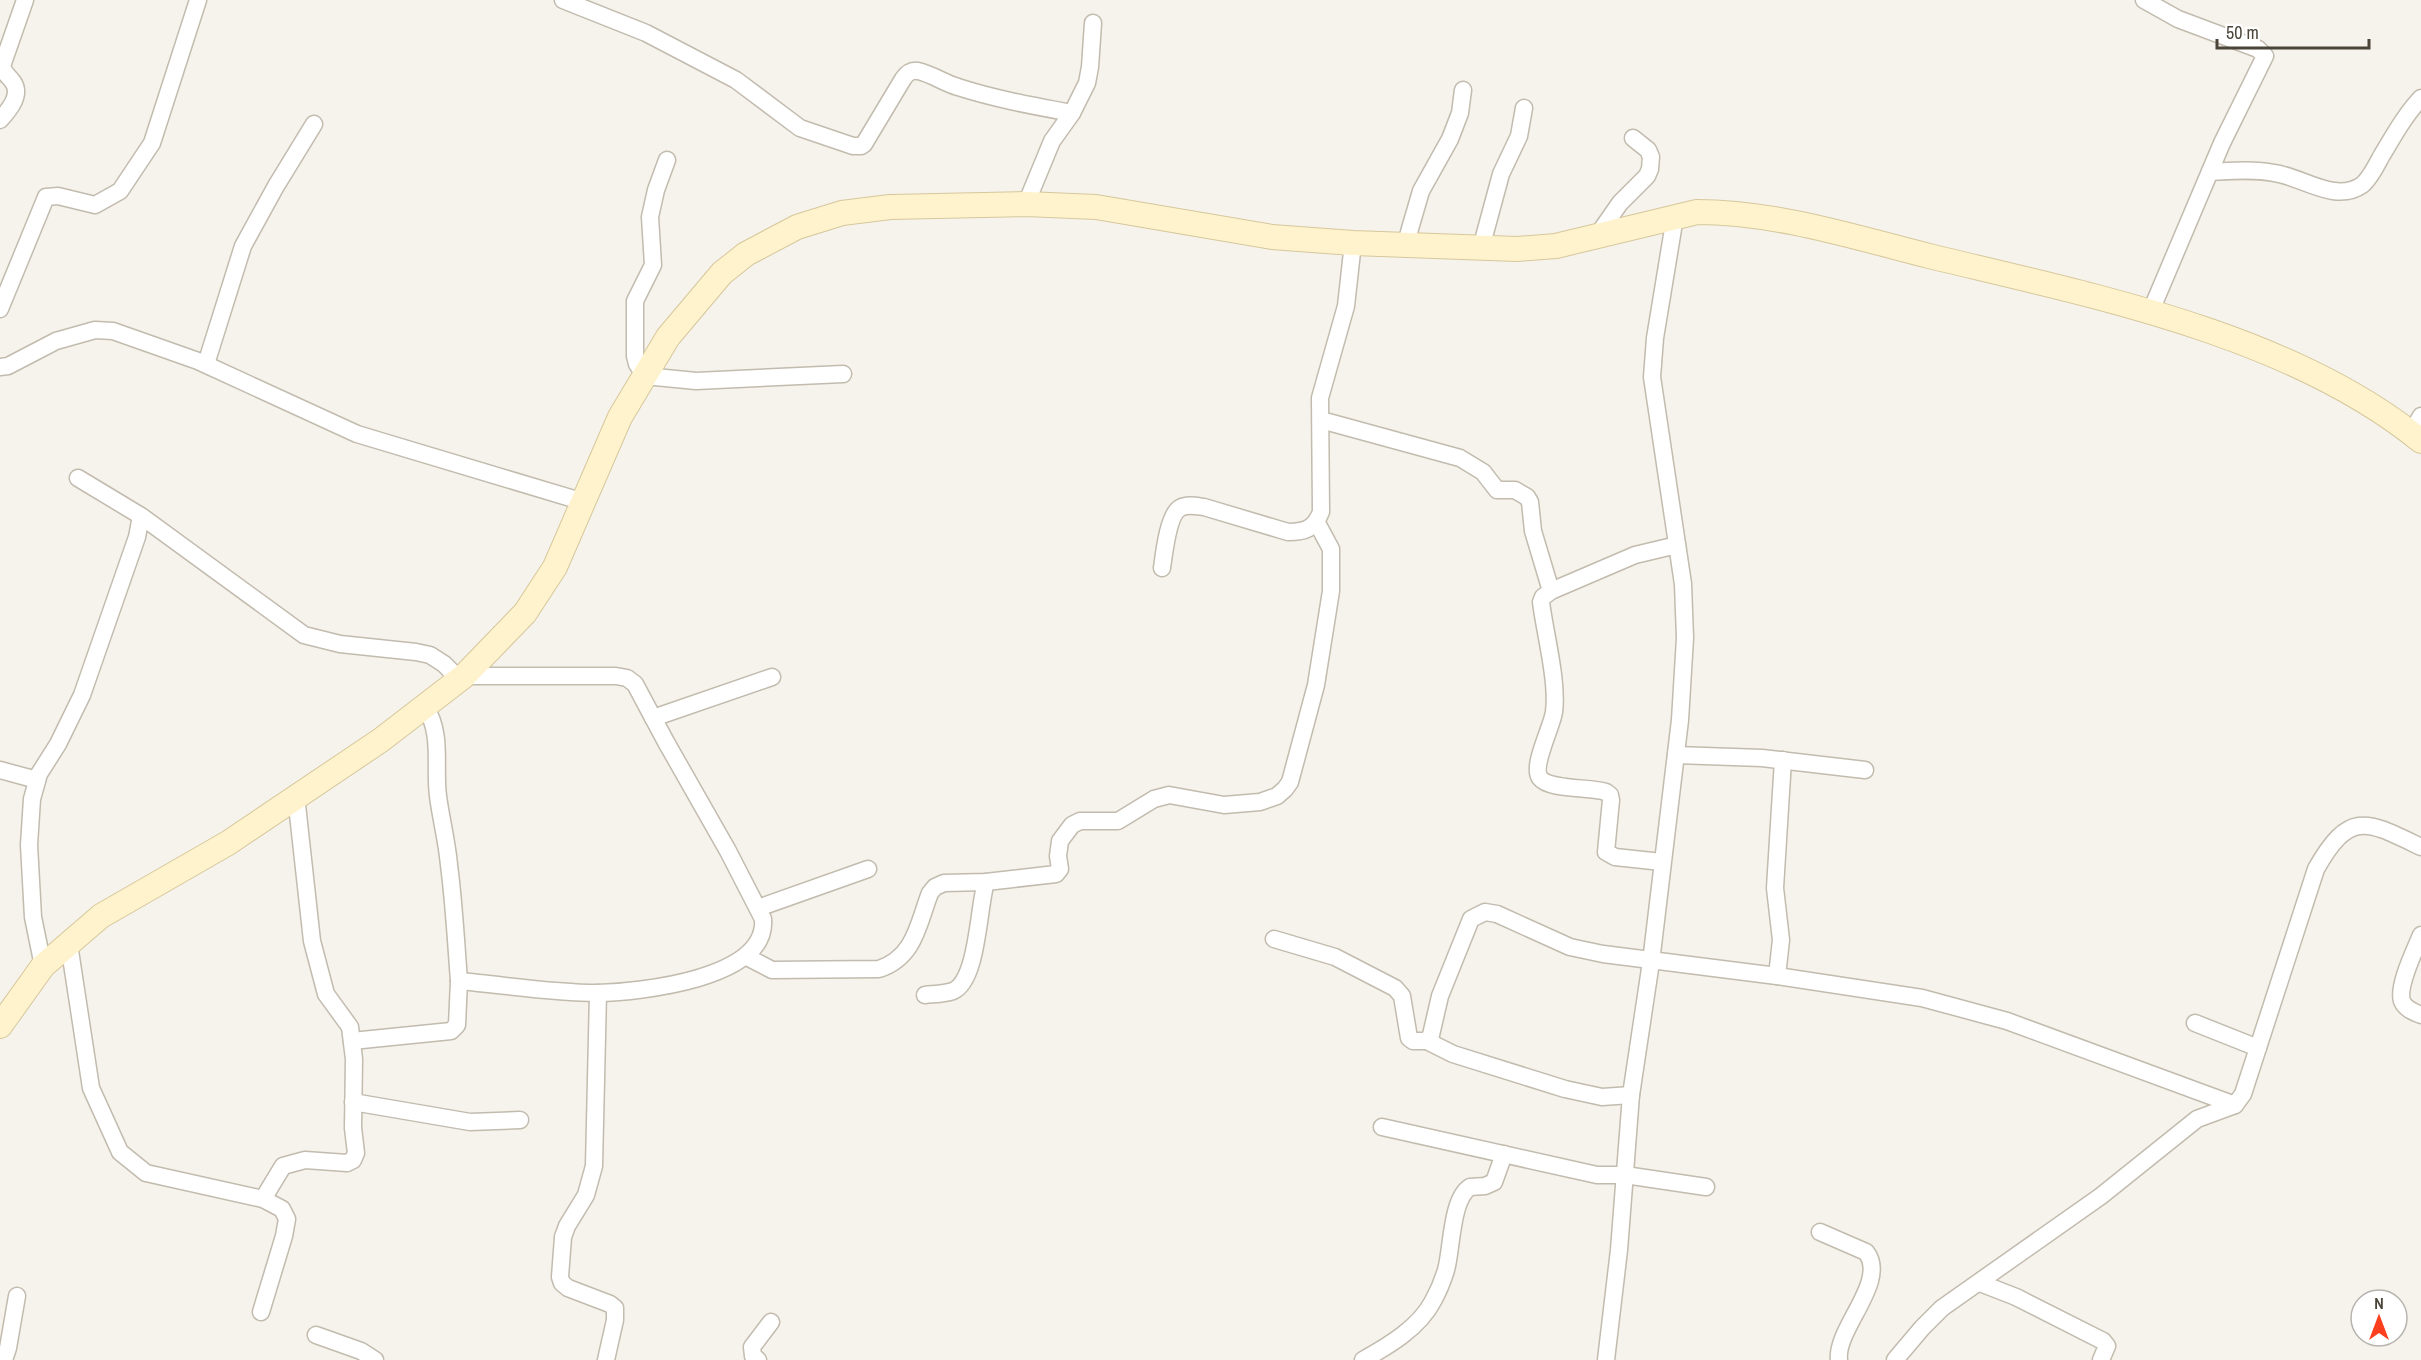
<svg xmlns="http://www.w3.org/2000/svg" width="2421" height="1360" font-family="'Archivo Narrow',sans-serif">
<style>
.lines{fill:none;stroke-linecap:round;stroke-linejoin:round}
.street-casing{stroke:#c2bbae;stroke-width:19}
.secondary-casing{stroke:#d6c79b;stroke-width:26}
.street{stroke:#fff;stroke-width:16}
.secondary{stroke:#fff3cd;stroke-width:24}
</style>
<rect width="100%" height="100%" fill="#f6f3ec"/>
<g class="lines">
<defs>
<g id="street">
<path d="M563,0L646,33L736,80L800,128L853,146H861L864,144L903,79C907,73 911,70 918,71C932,74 944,83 958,87C995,99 1034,106 1072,113"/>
<polyline points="2144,0 2178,19 2258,49 2265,56 2222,143 2150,313"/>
<path d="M0,120C9,110 22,95 13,82C8,75 4,74 2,66L25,0"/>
<polyline points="667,160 656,190 650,217 653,265 635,301 635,356 637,364 645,376 696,381 843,374"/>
<path d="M2210,172C2231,171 2253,169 2274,173C2301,176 2335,204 2362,185C2370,179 2377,164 2382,155C2394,135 2405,115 2421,98"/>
<polyline points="1026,204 1052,141 1072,113 1087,83 1090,67 1093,23"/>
<polyline points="1597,236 1620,203 1647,176 1650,169 1651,157 1648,150 1633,138"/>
<polyline points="1405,246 1421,191 1450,139 1460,113 1463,90"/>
<polyline points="1481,248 1501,174 1519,136 1524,108"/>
<polyline points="0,309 46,197 58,196 95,205 120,191 152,143 198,0"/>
<polyline points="206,364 243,246 276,186 314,124"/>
<polyline points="0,367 8,366 56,341 95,330 113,331 198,361 357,434 584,502"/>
<polyline points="1321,420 1460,458 1483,472 1497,490 1515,490 1527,497 1530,502 1533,531 1551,591"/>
<polyline points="2411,433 2421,416"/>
<polyline points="78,478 141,516 304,635 340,644 416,652 430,655 444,664 460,680"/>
<path d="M1162,568C1164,554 1168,515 1180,508C1187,504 1196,506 1204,507L1288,532C1305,532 1314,529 1321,512L1320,398L1346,306L1353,243"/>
<path d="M425,706C443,735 434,764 438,796C441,819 447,842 449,865C454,903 456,942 459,981C505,985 551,993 597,993C640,992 768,979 763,919L728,851L666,742L635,684L627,678L616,676H464"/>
<polyline points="653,718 772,677"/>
<polyline points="1676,755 1762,758 1865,770"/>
<polyline points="0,770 37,780"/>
<path d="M1662,862L1615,857L1606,852L1611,800L1610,795L1606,792C1591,787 1549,790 1540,778C1531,766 1552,727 1554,712C1558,681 1545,634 1541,602L1543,597L1551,591L1635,555L1677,545"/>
<polyline points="758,908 868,869"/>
<path d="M2421,935C2415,950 2397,986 2402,1001C2405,1009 2414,1012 2421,1015"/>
<polyline points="1274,939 1335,957 1395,988 1402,996 1409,1038 1413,1041 1427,1041 1431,1035 1440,996 1471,919 1485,912 1497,914 1570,947 1603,954 1777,976 1922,998 2007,1021 2235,1105"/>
<polyline points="69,944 91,1088 120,1152 146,1173 263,1199 282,1209 287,1219 284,1236 261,1312"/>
<path d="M747,957L772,970L879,969C915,957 918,924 930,893L935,887L944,883L986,882L1056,874L1060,869L1058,856L1060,841L1072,825L1080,821H1118L1154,799L1169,795L1224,805L1260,802L1277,796L1285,789L1290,782L1316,685L1331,591V549L1317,523"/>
<polyline points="43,966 33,917 29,845 32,799 39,774 58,744 82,695 137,537 141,516"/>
<polyline points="1777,976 1781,940 1775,888 1783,760"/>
<polyline points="598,993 594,1166 586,1195 567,1226 563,1237 560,1277 562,1283 568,1288 610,1304 615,1308 615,1320 606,1360"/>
<path d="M925,995C934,994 945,994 953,991C978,980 978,908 986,882"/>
<polyline points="2195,1023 2258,1048"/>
<polyline points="352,1041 451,1031 457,1025 459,981"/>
<polyline points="1427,1041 1453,1054 1565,1089 1602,1097 1631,1095"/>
<polyline points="353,1102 470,1122 520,1120"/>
<polyline points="1382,1127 1597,1175 1625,1175 1706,1187"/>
<polyline points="263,1199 283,1166 305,1160 347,1163 353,1160 356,1153 353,1128 354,1059 350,1027 326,994 312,941 296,796"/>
<path d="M1820,1232L1866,1252C1889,1281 1835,1329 1839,1360"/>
<polyline points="1980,1283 2016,1297 2103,1341 2107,1346 2101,1360"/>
<polyline points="316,1335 361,1351 375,1360"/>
<polyline points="4,1360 8,1348 17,1296"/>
<polyline points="758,1360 753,1356 752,1347 771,1322"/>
<path d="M1363,1360C1388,1346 1419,1328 1433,1301C1438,1292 1443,1280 1446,1270C1452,1249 1451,1199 1470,1187L1485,1186L1494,1182L1504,1154"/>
<polyline points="1606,1360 1619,1250 1631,1095 1651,962 1680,720 1685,638 1683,584 1652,377 1655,338 1675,217"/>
<path d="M1895,1360L1922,1328L1942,1308L2101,1196L2197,1119L2235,1105L2243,1094L2316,869C2350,809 2367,821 2421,847"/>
</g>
<path id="secondary" d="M0,1026L43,966L101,916L228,843L381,740L464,676L525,613L555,567L620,417L668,337L722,273L746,254L797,227L842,213L890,207L1026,204L1096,207L1272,237L1353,243L1517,249L1556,246L1697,212C1775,212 1854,237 1929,256C2090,295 2290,334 2421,441"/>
</defs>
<!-- street casing -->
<use href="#street" class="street-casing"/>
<!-- secondary casing -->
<use href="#secondary" class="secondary-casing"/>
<!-- street -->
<use href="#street" class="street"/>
<!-- secondary -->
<use href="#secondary" class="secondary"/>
</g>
<!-- north arrow -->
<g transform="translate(2379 1318)"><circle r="28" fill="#ffffff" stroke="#b7b4b0" stroke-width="1.5"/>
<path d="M0-4.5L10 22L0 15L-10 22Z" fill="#fc3f1d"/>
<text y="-9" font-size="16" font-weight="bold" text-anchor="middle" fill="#4b4439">N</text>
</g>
<!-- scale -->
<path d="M2217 39v9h152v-9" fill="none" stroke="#4b4439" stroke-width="3"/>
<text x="2226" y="39" font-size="18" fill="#4b4439" stroke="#ffffff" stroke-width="4.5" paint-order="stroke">50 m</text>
</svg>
